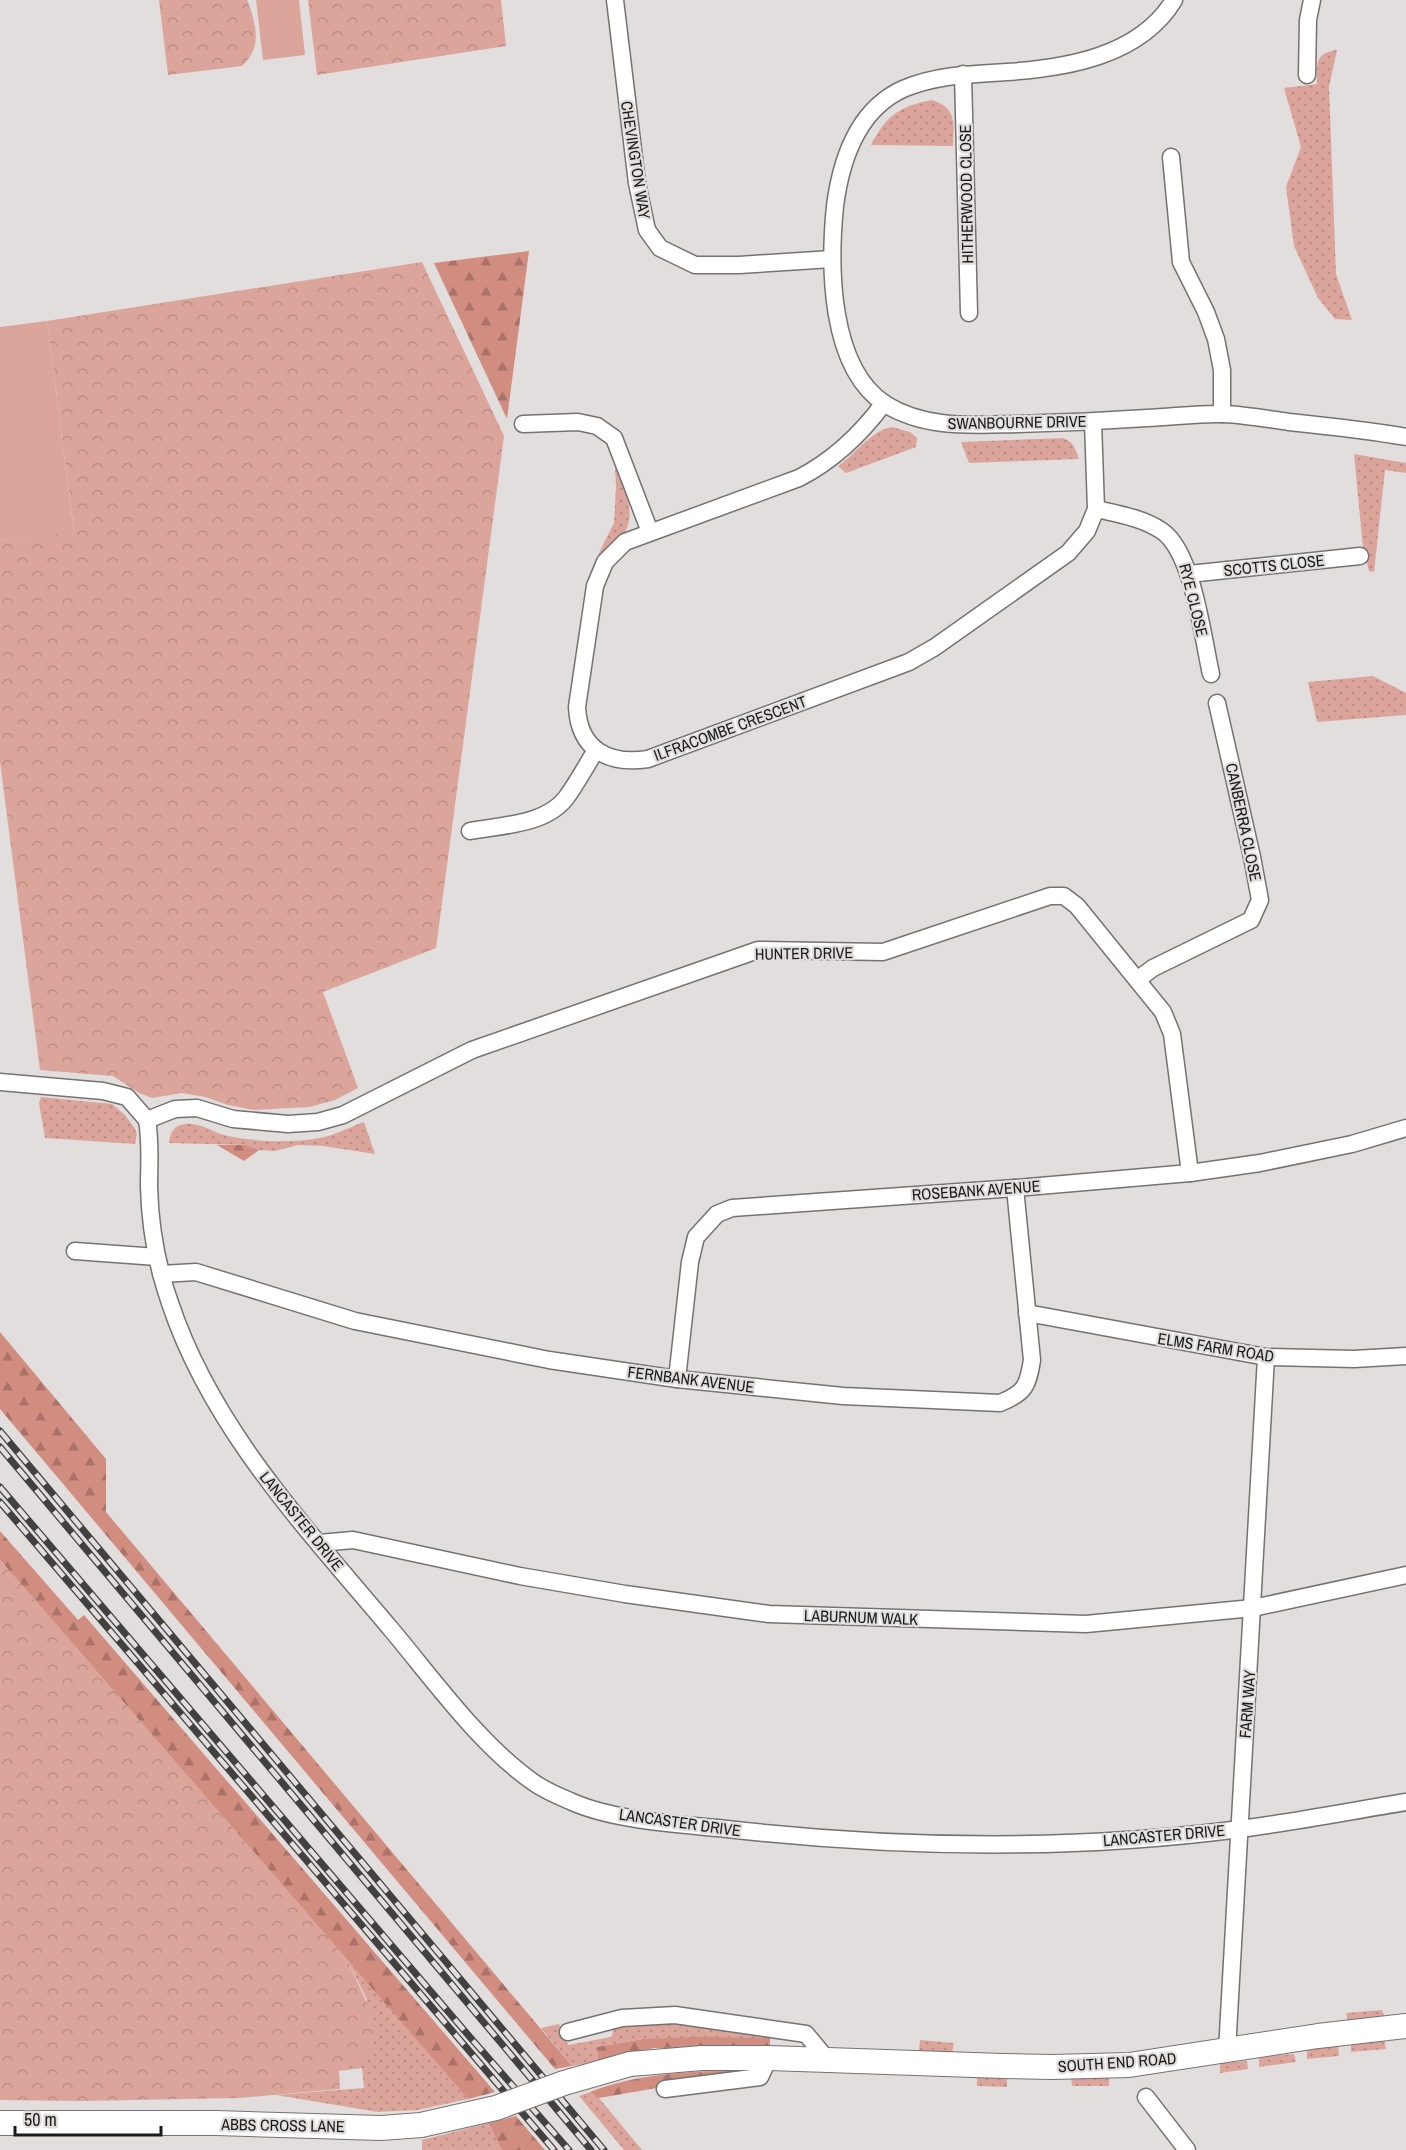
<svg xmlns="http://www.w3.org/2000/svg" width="1406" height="2150" font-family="'Archivo Narrow',sans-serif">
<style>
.grass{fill:url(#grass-dots)}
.forest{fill:url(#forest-firs)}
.park{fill:url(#park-crowns)}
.pitch{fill:#dca59b}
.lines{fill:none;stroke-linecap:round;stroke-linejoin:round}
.street-casing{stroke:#757271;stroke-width:19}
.secondary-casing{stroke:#757271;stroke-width:26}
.street{stroke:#fff;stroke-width:16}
.secondary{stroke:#fff;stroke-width:24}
.rail-casing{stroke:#424140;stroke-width:7}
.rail{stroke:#e2dedd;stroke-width:4.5;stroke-dasharray:14;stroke-linecap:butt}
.secondary-bridge-casing{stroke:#757271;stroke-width:26;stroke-linecap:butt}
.secondary-bridge{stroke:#fff;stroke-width:24}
.labels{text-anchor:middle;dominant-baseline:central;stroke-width:4.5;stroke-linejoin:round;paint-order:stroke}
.street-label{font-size:16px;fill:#1b1a1a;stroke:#e2dedd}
</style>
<defs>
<pattern id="grass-dots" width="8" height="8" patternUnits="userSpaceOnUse" patternTransform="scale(1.5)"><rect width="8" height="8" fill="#dca59b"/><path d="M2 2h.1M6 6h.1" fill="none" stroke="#bc8d85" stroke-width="1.8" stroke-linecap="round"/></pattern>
<pattern id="forest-firs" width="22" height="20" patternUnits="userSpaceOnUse" patternTransform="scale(1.5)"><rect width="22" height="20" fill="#d28d81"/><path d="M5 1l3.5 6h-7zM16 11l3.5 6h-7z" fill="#aa7269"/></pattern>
<pattern id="park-crowns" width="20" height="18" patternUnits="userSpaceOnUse" patternTransform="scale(1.5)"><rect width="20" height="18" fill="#dca59b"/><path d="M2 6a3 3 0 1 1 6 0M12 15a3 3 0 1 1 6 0" fill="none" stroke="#bc8d85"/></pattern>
</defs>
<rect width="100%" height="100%" fill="#e2dedd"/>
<!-- grass -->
<g class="grass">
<path d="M1337,50L1329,87L1336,274L1352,320L1335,319L1318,298L1294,246L1286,187L1301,147L1284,88L1317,84C1317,65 1314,53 1337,50Z"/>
<path d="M932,100C957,108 954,123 953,146L871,145C886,116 899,106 932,100Z"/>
<path d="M892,427L910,432L917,438L916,447L846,473L838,466C856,454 870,431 892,427Z"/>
<path d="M1063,438C1074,442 1075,449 1079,459L969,463L961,442Z"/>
<polygon points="1354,454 1406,463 1406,473 1385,470 1374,572 1369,571 1363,548"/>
<path d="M615,466C626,491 640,519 618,542C611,548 607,553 598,555L614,523L616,487Z"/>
<polygon points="1373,676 1406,693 1406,715 1317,722 1308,682"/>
<polygon points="41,1097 112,1104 125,1115 134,1127 137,1134 135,1144 45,1138 39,1103"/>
<path d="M364,1122L375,1154L323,1146L298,1145L275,1151L259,1150L246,1145L169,1143C170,1133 174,1125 185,1124C200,1122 214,1133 228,1136C258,1142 290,1143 320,1138C335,1135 350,1127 364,1122Z"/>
<polygon points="347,1959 468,2099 418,2110 378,2112 276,2095 364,2088 362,2068 339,2071 346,2068 367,2000"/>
<polygon points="1382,2010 1385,2018 1348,2022 1346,2013"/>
<polygon points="679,2021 770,2038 643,2039 597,2047 598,2061 572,2066 541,2028 559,2024 568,2045 611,2037 614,2029 621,2026"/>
<polygon points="1384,2039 1386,2049 1351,2052 1351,2042"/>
<polygon points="920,2040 954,2043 952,2053 919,2051"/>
<polygon points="1338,2045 1339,2056 1307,2059 1307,2050"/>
<polygon points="1294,2054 1296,2062 1259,2067 1259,2057"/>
<polygon points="1247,2061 1248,2069 1220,2073 1220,2063"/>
<polygon points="977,2075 1007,2076 1007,2087 977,2086"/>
<polygon points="1071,2076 1109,2076 1109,2086 1072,2086"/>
<polygon points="590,2092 599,2098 642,2150 624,2150 579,2096"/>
<polygon points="489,2123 499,2145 503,2150 422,2150 422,2140"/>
</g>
<!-- forest -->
<g class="forest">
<polygon points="529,251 507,419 434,263"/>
<polygon points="217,1145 246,1145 259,1150 244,1161"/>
<polygon points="0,1332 106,1459 106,1512 572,2066 555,2069 0,1409"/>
<polygon points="0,1531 78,1620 84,1615 495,2092 468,2099 0,1560"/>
<polygon points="696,2037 770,2038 770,2047 654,2048 598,2061 597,2047 643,2039"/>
<path d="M760,2070L599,2098L590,2092C644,2071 703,2071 760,2070Z"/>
<polygon points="516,2116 545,2150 503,2150 499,2145 489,2123"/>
</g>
<!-- park -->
<g class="park">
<path d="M159,0H247C252,10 258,33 255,44C254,52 248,60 242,66L168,75Z"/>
<polygon points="308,0 501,0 506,46 317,75"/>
<polygon points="422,262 504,436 436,948 323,992 358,1088 335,1100 310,1107 254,1110 228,1105 205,1097 182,1093 152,1098 139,1093 113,1076 40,1070 0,762 0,541 74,531 47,321"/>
<path d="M0,1560L347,1959L379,2030C371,2054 362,2062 339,2071L340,2089L240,2098L81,2101L0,2100Z"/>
</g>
<!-- pitch -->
<g class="pitch">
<polygon points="256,0 299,0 305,55 263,60"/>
<polygon points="47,321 74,532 0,541 0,327"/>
</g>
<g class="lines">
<defs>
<g id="street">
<polyline points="615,0 637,183 647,230 660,248 695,265 739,265 832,259"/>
<path d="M1174,0C1140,56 1067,68 1007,72C972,74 936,75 903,89C857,110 841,160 835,206C829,266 829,367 885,404C925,429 972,425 1017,424C1061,423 1104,421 1147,418C1173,417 1199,413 1224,414C1246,415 1267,419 1289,422C1328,426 1367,430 1406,437"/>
<polyline points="963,74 969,313"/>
<polyline points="1307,75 1308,20 1312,0"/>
<polyline points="1171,157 1181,262 1206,312 1216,339 1222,370 1222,414"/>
<path d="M884,403C861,434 834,460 799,478L625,542L605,562L595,586L577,707C579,750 609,765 648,759L909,662L935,647L1068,553L1087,531L1096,509L1093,422"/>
<polyline points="523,424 578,422 597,426 614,438 650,532"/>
<path d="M1096,509C1118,514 1143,518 1162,531C1193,552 1203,639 1211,674"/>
<polyline points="1189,574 1360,556"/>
<path d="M470,831C502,825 545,825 566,798C577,783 586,766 596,750"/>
<polyline points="1137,980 1153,968 1251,920 1260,900 1252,857 1217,703"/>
<polyline points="0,1082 103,1091 127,1097 147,1120"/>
<path d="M147,1120C151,1143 149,1164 149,1187C150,1226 157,1266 170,1303C212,1429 306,1528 390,1628C433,1679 479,1744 533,1782C544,1790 558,1796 570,1801C614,1821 679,1824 727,1829C896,1848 1071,1851 1240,1829C1295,1822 1351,1811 1406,1802"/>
<polyline points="147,1120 175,1109 197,1108 233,1119 288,1124 318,1122 343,1115 472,1050 758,950 883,952 1050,896 1064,896 1077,906 1163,1012 1172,1034 1190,1173"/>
<polyline points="75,1251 157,1257"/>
<path d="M161,1274L196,1272L355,1321L549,1360L677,1379L843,1396L1000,1403C1025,1393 1028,1386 1032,1360L1015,1188"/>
<polyline points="1027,1313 1266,1357 1354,1359 1406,1356"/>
<polyline points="677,1379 690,1262 696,1237 717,1214 732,1208 1015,1188 1190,1173 1260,1163 1352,1144 1406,1128"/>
<polyline points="319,1543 353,1540 520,1576 625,1594 769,1614 1086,1624 1253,1608 1406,1575"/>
<polyline points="568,2032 622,2018 675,2015 806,2034 826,2058"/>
<polyline points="1227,2051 1266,1357"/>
<polyline points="665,2089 760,2077 769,2058"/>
<polyline points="1146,2097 1187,2150"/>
</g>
<g id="secondary">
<polyline points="630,2064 702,2058 769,2058 1003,2066 1052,2067 1129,2065 1318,2036 1406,2026"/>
<polyline points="0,2123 216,2123 381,2128 421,2125"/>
</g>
</defs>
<!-- street casing -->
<use href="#street" class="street-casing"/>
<!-- secondary casing -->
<use href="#secondary" class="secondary-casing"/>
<!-- street -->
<use href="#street" class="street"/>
<!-- secondary -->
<use href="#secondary" class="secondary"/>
<defs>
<g id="rail">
<polyline points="0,1431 604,2150"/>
<polyline points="0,1447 591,2150"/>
<polyline points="0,1487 469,2036 569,2150"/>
<polyline points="0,1502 554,2150"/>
</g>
</defs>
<!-- rail casing -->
<use href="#rail" class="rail-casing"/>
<!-- rail -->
<use href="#rail" class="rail"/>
<defs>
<polyline id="secondary-bridge" points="421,2125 496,2108 564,2083 630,2064"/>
</defs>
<!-- secondary-bridge casing -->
<use href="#secondary-bridge" class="secondary-bridge-casing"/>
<!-- secondary-bridge -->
<use href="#secondary-bridge" class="secondary-bridge"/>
</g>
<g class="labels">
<!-- street labels -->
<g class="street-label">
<text transform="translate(636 160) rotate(81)">CHEVINGTON WAY</text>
<text transform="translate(966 194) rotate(-91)">HITHERWOOD CLOSE</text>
<text transform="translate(1017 422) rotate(-1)">SWANBOURNE DRIVE</text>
<text transform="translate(1274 565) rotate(-6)">SCOTTS CLOSE</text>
<text transform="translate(1194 600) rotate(76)">RYE CLOSE</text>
<text transform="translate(730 728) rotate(-20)">ILFRACOMBE CRESCENT</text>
<text transform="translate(1244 822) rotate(78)">CANBERRA CLOSE</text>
<text transform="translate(804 953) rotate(-1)">HUNTER DRIVE</text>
<text transform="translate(976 1190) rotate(-4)">ROSEBANK AVENUE</text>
<text transform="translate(1216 1347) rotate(9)">ELMS FARM ROAD</text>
<text transform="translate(691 1379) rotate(7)">FERNBANK AVENUE</text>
<text transform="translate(302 1521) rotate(51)">LANCASTER DRIVE</text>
<text transform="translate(861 1617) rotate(2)">LABURNUM WALK</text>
<text transform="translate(1247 1704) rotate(-86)">FARM WAY</text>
<text transform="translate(680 1822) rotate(8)">LANCASTER DRIVE</text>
<text transform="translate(1164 1835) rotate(-5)">LANCASTER DRIVE</text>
<text transform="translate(1117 2062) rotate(-4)">SOUTH END ROAD</text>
<text transform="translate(283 2125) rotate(1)">ABBS CROSS LANE</text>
</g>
</g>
<!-- scale -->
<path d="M15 2126v9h146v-9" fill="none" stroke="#1b1a1a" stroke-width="3"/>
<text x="24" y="2126" font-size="18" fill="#1b1a1a" stroke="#e2dedd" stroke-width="4.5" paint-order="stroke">50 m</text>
</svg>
